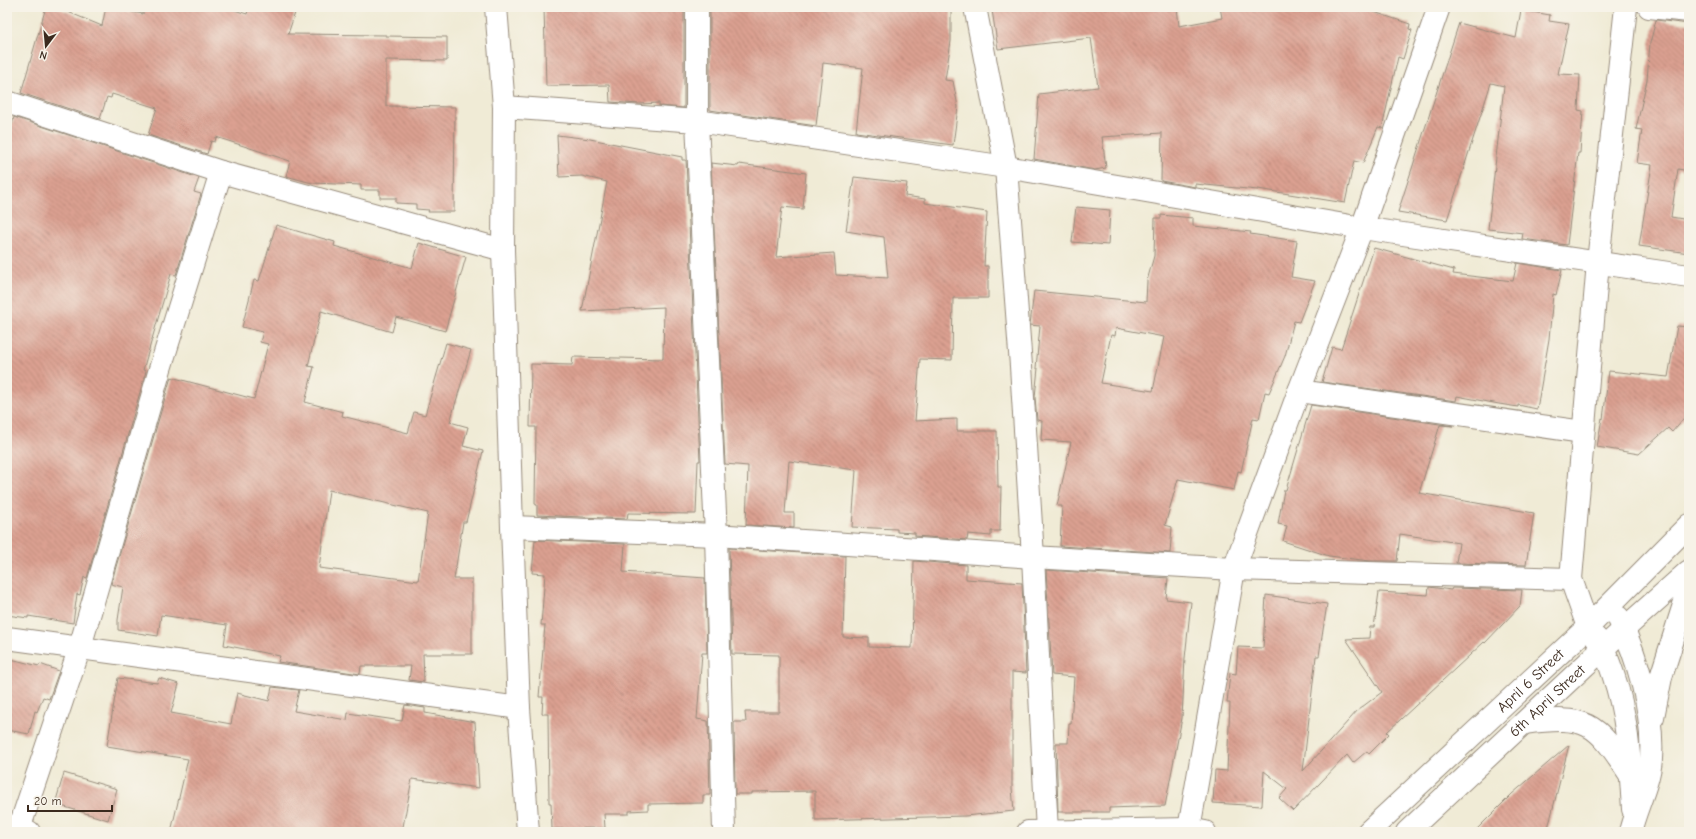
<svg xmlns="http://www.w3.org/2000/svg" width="1696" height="839" font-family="'Comic Neue',sans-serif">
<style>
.building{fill:url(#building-back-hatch);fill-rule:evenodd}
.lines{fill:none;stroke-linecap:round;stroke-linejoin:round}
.minor-casing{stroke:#968a7a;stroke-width:24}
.tertiary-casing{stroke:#968a7a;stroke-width:24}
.minor{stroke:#fff;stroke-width:22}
.tertiary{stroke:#fff;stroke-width:22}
.labels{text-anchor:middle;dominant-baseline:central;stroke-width:3;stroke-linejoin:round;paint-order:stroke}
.street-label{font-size:15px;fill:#3b2a1e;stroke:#f7f3e8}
</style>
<defs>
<pattern id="building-back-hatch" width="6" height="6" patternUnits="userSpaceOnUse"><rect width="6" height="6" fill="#dba091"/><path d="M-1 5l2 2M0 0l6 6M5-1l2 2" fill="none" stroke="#b38376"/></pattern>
</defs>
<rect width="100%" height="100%" fill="#f7f3e8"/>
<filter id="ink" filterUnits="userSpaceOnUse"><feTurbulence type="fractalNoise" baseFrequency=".025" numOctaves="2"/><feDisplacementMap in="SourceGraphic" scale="8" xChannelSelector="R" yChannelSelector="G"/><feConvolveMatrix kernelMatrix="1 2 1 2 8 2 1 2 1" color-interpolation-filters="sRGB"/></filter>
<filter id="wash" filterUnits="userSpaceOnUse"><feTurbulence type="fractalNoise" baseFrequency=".012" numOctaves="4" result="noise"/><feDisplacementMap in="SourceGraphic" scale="16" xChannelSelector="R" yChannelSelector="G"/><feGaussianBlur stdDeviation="0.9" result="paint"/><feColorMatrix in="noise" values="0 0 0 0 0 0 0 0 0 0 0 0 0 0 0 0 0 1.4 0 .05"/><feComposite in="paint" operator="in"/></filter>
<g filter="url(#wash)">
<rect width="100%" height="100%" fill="#f0ebd6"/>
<g id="blocks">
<!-- building -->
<g class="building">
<polygon points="46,7 56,7 102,26 106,7 143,14 145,7 225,7 247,14 249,7 297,7 288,34 386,35 386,36 447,37 447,61 386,60 386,106 455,107 454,212 428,212 429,210 416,209 416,204 396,203 396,198 380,198 380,190 361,190 361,185 312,183 286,176 290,161 216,137 215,142 211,141 207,154 148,135 157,108 112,94 111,98 107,97 100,119 21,93"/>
<polygon points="593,7 684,7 684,108 659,106 659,103 640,104 610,102 609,85 546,86 544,8"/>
<polygon points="710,7 951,7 951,41 945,80 953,81 958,107 953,145 856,132 863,68 823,63 816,126 710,110"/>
<polygon points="1013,7 1177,7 1179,26 1222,18 1220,7 1359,7 1410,24 1409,29 1412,30 1403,59 1398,57 1382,128 1378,127 1363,163 1354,161 1345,203 1258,189 1258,190 1195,184 1195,187 1161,181 1162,133 1102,137 1106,168 1095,170 1034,159 1039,94 1098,87 1091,38 998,49 992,10"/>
<polygon points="1521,10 1550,15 1549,21 1569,24 1558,74 1580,75 1578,110 1583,111 1580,153 1578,153 1567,245 1522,239 1523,233 1488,229 1504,86 1491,83 1447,220 1398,212 1459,23 1516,38"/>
<polygon points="1656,20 1689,24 1689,45 1686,63 1689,63 1689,171 1678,169 1671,217 1689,220 1689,253 1639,246 1652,165 1637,163 1642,130 1636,129 1647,80 1650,43"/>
<polygon points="14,117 199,178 194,192 201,194 176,275 171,274 143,370 146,371 87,578 84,577 80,595 77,594 73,623 28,616 28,618 7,615 7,142"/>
<polygon points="557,135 590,139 682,157 682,160 686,160 700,461 698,461 696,514 628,513 627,519 537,515 537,505 535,504 536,427 530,427 531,364 572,365 573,357 663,359 664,307 582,311 607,182 582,176 559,177"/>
<polygon points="711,163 738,166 739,164 806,173 803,209 782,207 776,257 834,253 836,275 888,278 884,237 846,231 854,177 907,183 905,196 925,199 925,203 987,212 984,266 988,266 988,298 953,298 952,360 920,359 915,421 957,419 957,431 997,431 998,487 1001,487 1000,531 991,531 991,536 968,534 967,540 915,536 915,533 897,532 897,529 852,527 856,470 789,461 785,513 794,513 794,528 746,525 748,466 725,464"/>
<polygon points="1076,207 1110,210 1108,245 1072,242"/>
<path d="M1161,215L1193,218V226L1251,232L1250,234L1297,241L1291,277L1315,281L1299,322L1294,321L1285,356L1269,393L1265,392L1259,419L1253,418L1241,472L1238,471L1234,490L1178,479L1165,525L1172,527L1170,553L1060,546L1062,506H1057L1071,442L1041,440L1042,421L1037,420L1035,397L1038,368H1036L1040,326L1030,325L1034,291L1146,302L1147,281L1154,256L1155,218H1161ZM1116,328L1164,337L1153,391L1101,383L1111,335L1115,336Z"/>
<path d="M276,225L335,242L334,246L412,268L419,243L466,257L445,331L396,317L392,332L321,311L308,366L314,367L305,402L343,412L342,416L408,433L414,412L425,415L446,343L471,350L450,422L468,427L463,446L483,451L466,522H463L454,579H472V654H423L424,682L409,680L411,666H361L360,674L278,662L280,656L224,645L227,625L161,615L158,636L118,630V620L123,587L111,584L171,377L254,399L268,344L260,342L263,332L242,327L254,280L259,281ZM329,490L428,513L418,581L319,568Z"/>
<polygon points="1374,248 1454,270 1453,274 1513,281 1517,263 1562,270 1556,295 1553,294 1549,339 1537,409 1518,405 1518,407 1499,404 1457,396 1456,401 1322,382 1332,347 1341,349"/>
<polygon points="1677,326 1689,327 1689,412 1672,432 1668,428 1639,454 1597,447 1602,418 1603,419 1609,371 1668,377"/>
<polygon points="1311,405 1453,426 1440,425 1419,493 1534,513 1526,565 1456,563 1459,543 1400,534 1397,561 1370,561 1329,556 1283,541 1287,526 1278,524 1284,490 1286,490"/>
<polygon points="535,540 625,544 623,572 705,578 707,653 702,653 697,719 708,721 710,795 703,795 703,803 648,804 648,810 629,811 629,814 604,814 605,828 552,829 551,803 549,803 548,714 542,714 543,697 539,697 545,625 541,625 545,574 532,573"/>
<polygon points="729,548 845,556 843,637 869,638 869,647 912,648 914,561 966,565 966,579 1022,583 1026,673 1012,672 1012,788 1014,811 965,816 815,820 815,791 752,792 752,794 735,794 734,722 746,722 745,712 779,712 779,655 732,654"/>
<polygon points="1046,570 1168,578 1166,599 1191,602 1185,658 1182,718 1165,806 1109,808 1109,812 1058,812 1056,743 1068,743 1069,724 1071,724 1074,677 1052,675"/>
<polygon points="1429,587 1451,590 1452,588 1522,590 1520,606 1485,643 1484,642 1387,732 1389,734 1369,754 1367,751 1353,763 1347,755 1293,811 1279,798 1287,789 1264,771 1262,806 1213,803 1215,770 1227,771 1230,703 1227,703 1230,673 1236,674 1238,647 1263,648 1266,595 1327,604 1319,656 1316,656 1303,771 1358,710 1382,692 1346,639 1369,638 1370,627 1374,627 1379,592 1428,595"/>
<polygon points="7,658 39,666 40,664 59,671 49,699 43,697 37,712 35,711 29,734 7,730"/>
<polygon points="118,678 157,683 159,678 179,684 171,713 231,724 237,693 269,701 272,687 299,690 294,711 347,720 348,713 402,721 405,705 425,708 425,713 475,722 479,788 412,779 402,832 171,832 188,759 107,746"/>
<polygon points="1569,745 1547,832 1474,832 1512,794"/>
<polygon points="64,773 117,789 108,820 55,804"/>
</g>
</g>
</g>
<g filter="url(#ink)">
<use href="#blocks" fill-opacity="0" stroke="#968a7a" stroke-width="1"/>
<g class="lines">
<defs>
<g id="minor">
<polyline points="697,7 697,121 716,535 724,832"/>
<polyline points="975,7 1006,167 1021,366 1033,557 1047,832"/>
<polyline points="1649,7 1689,11"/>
<polyline points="7,102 221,172 503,250"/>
<polyline points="504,107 697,121 1006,167 1362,228 1689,276"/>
<polyline points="1299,391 1583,432"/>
<polyline points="512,527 716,535 1033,557 1234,569 1571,579"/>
<polyline points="1588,627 1571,579 1598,262 1626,7"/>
<polyline points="7,638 519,708"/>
<polyline points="1189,829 1234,569 1299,391 1362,228 1439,7"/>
<polyline points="18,832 80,647 160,369 221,172"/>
<polyline points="1028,832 1189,829 1205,832"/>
</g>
<g id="tertiary">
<polyline points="496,7 504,107 503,250 512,527 519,708 528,832"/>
<path d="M1618,617C1638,658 1654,713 1651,759C1649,784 1636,807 1630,832"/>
<path d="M1596,638C1605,649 1608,660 1613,674C1628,717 1630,763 1633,809"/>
<polyline points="1653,717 1661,677 1689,589"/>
<path d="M1524,723C1587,715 1595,721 1629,773"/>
<polyline points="7,825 29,832"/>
<path id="s1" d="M1368,832L1588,627L1689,525"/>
<path id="s2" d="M1407,832L1624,629L1689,571"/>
</g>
</defs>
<!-- minor casing -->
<use href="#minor" class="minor-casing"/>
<!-- tertiary casing -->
<use href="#tertiary" class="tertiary-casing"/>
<!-- minor -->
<use href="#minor" class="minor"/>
<!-- tertiary -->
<use href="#tertiary" class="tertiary"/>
</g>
</g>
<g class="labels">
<!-- street labels -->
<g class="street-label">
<text stroke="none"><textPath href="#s1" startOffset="222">April 6 Street</textPath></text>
<text stroke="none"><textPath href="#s2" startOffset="192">6th April Street</textPath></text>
</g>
</g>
<!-- margin -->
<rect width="1696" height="839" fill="none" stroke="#f7f3e8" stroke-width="24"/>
<!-- north arrow -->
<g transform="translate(46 46) rotate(196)" stroke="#f7f3e8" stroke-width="3" paint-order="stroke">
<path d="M0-3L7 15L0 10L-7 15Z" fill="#3b2a1e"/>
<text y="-6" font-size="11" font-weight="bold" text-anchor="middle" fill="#3b2a1e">N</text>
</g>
<!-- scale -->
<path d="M28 805v6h84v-6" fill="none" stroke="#3b2a1e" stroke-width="2"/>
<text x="34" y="805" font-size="12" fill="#3b2a1e" stroke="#f7f3e8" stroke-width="3" paint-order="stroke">20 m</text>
</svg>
